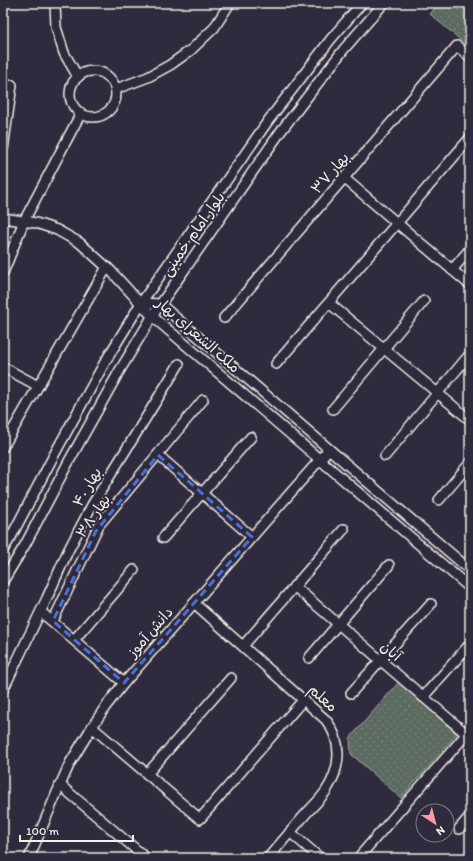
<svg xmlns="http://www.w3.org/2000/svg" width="473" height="861" font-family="Itim,'Playpen Sans Arabic',sans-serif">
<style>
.park{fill:url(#park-dots);stroke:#a8aea4}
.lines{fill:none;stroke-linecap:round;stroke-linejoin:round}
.minor-casing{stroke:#f4f1e8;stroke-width:12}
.minor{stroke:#2f2a3d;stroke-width:9}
.marked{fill:none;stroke:#486fdb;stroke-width:3;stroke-dasharray:8 5;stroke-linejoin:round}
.labels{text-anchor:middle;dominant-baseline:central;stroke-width:4;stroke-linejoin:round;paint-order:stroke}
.street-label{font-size:15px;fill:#f4f1e8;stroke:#2f2a3d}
</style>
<defs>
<pattern id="park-dots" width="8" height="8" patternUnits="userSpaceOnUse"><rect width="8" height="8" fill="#5b6a61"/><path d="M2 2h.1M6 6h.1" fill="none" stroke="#738078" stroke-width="1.8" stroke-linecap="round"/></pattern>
</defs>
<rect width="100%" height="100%" fill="#2f2a3d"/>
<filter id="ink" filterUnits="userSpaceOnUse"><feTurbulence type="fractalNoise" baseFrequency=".025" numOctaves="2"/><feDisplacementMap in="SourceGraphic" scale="8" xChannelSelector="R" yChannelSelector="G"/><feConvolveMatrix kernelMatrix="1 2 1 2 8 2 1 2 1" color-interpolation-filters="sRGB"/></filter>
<g filter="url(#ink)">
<!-- park -->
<g class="park">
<polygon points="439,3 470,3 470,48 430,14"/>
<polygon points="399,682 457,734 401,798 351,754 350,738"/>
</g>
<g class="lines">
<defs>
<g id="minor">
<polyline points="55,3 56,27 64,53 78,77"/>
<circle cx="93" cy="94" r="23"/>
<polyline points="116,89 148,77 170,65 191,50 214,28 230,3"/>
<polyline points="3,149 12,85"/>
<polyline points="344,178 470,285"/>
<polyline points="3,218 36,223 57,230 80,243 111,271 152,316 470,588"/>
<polyline points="452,270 470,249"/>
<polyline points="3,273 24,221 81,113"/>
<polyline points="141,303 160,304 470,570"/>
<polyline points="329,303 470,420"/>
<polyline points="224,318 457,46 470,57"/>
<polyline points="276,364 470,138"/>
<polyline points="3,367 38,386"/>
<polyline points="333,409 424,301"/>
<polyline points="3,447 107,267"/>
<polyline points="158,455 252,537"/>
<polyline points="385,456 470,354"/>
<polyline points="439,500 470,463"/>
<polyline points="163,538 251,437"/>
<polyline points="3,550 11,537 54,455 105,362 141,303 268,121 331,39 362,3"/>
<polyline points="3,581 25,545 68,463 120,370 155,312 281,131 344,49 384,3"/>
<polyline points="294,586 470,737"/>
<path d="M194,603L326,720C343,742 341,768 326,791C320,800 311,808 304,816C292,830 280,844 268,858"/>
<polyline points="41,612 124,683"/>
<polyline points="53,621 96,531 99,525 203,400"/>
<polyline points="74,640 134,570"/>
<polyline points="243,646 344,529"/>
<polyline points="309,658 389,565"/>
<polyline points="3,690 47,598 68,551 92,505 179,364"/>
<polyline points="351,693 431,604"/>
<polyline points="423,697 470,644"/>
<polyline points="92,727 200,819 304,699"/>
<polyline points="147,774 231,678"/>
<polyline points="60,785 146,858"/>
<polyline points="459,829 470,816"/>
<polyline points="290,832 320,858"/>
<polyline points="29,858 58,790 70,763 92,727 106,706 124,683 329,449"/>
<polyline points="358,858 470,730"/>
</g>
</defs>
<!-- minor casing -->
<use href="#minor" class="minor-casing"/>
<!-- minor -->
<use href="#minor" class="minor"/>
</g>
</g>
<!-- marked area -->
<path class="marked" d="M158,455L252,537L124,683L53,621L96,531Z"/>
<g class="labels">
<!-- street labels -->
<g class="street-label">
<text transform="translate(330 173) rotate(-49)">بهار ۳۷</text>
<text transform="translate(193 234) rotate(-55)">بلوار امام خمینی</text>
<text transform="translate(198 335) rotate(41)">ملک الشعرای بهار</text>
<text transform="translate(87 487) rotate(-60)">بهار ۴۰</text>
<text transform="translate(93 516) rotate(-56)">بهار ۳۸</text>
<text transform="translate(150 632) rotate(-49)">دانش آموز</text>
<text transform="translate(391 651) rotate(41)">آبان</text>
<text transform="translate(323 698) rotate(43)">معلم</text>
</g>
</g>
<!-- margin -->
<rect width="473" height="861" fill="none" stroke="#2f2a3d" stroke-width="16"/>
<rect x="8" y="8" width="457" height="845" fill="none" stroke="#f4f1e8" stroke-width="1.5" filter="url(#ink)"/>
<!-- north arrow -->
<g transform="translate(435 823) rotate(144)"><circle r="19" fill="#2f2a3d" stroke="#7e7a81"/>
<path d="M0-3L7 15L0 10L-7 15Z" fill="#ff9aa2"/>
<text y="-6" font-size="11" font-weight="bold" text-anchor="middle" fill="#f4f1e8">N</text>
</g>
<!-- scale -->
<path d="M20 835v6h113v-6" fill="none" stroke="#f4f1e8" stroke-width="2"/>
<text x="26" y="835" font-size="12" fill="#f4f1e8" stroke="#2f2a3d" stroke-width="3" paint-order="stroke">100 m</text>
</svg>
